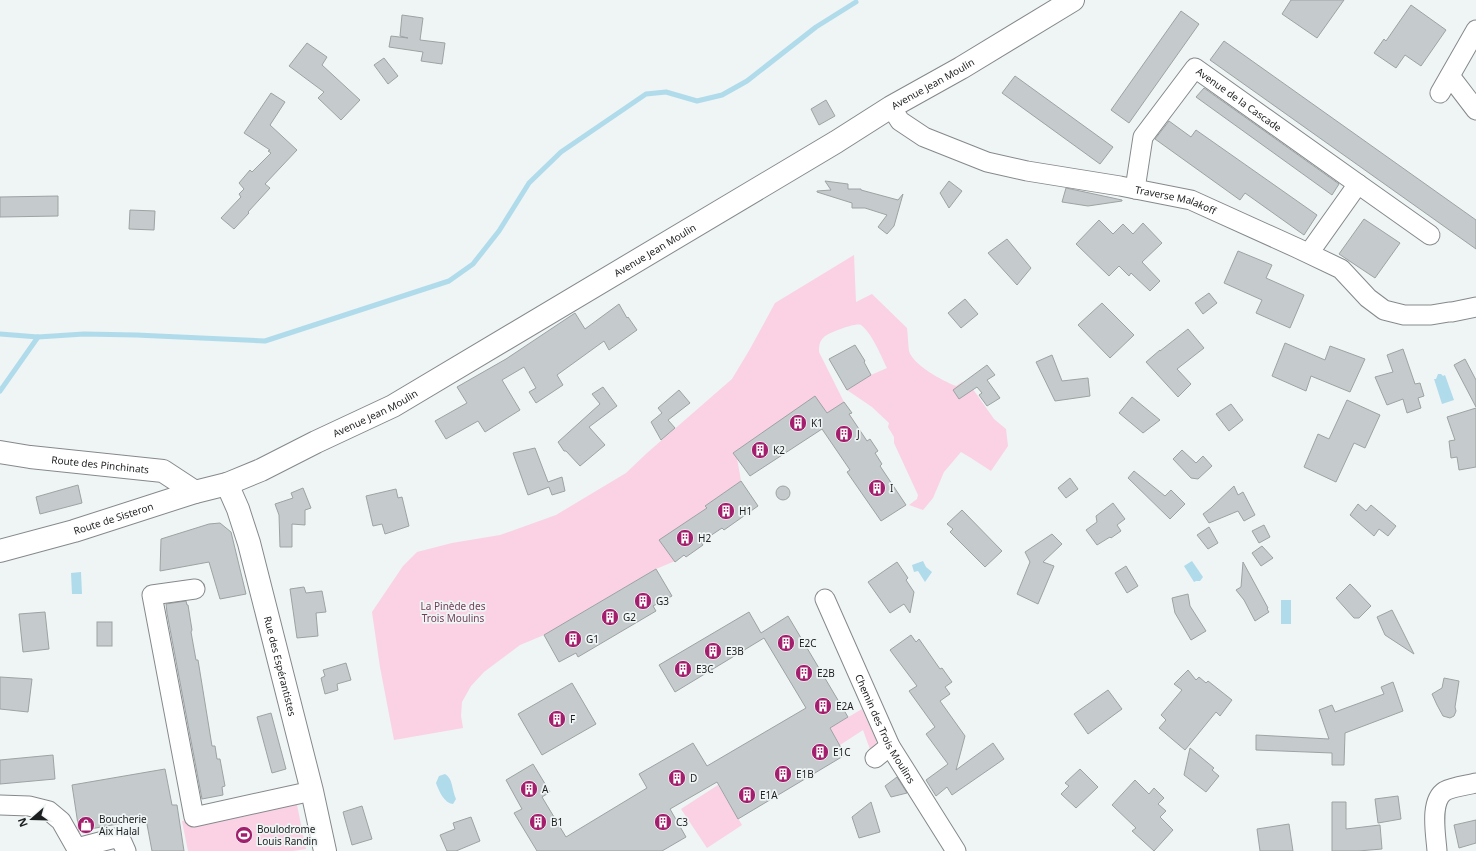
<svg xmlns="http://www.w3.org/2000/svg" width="1476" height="851" font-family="'Noto Sans',sans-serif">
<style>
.green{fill:#fad2e3}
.water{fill:#b0dbeb}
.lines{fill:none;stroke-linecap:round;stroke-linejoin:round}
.stream{stroke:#b0dbeb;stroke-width:5}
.building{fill:#c5cacc;stroke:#9da2a3}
.minor-casing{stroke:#85898b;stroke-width:21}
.tertiary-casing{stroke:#85898b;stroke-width:24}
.secondary-casing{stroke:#85898b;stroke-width:24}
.minor{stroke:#fff;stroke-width:19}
.tertiary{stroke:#fff;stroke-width:22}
.secondary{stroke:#fff;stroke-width:22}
.labels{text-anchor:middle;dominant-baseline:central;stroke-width:3.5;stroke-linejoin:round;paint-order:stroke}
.street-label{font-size:10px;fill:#1d1e1f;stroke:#eff4f5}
.poi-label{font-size:10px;fill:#1d1e1f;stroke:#eff4f5;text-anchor:start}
.park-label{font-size:10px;fill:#723e57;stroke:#eff4f5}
</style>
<rect width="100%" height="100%" fill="#eff4f5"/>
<!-- green -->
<g class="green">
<path d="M854,255L856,302L872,294L907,328C908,336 908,344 909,351C913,365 943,381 956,386L962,382L970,385L994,419L1006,429L1008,446L991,471L971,458L961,452L944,472L933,498L923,510L909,505L917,499L918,495L894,443V437L888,427L889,423L872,407L847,390L871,375L887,368C881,356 872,333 861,325C856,322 828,333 824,337C819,342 819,346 819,352L844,402L827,413L815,397L733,453L737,458L741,481L705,506L707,508L660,540L675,561L656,569L544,635L520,645L484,672L471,686L462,702L461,716L463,728L394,740L380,667L372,612L403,566L417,552L452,543L500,535L556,515L626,473L647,453L732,379L750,349L775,303Z"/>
<polygon points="862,709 876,740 877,745 871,752 863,730 840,745 830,728"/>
<polygon points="718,785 742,825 707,848 681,809"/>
<polygon points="296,800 306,849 293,851 188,851 182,821"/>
</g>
<!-- water -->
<g class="water">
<polygon points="1438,374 1441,374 1443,376 1445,375 1454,400 1442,404 1434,379 1436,379"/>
<polygon points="923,561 926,567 932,572 925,582 918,571 914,572 912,565"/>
<polygon points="1192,561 1203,577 1200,581 1196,581 1194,582 1184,566"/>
<polygon points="81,572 82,594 72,594 71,573"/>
<rect x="1281" y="600" width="10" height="24"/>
<path d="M445,774C453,778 452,791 456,799L453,804C444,803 439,791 436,783L439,776Z"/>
</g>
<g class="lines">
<!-- stream -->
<g class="stream">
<polyline points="0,334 38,337 84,334 136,335 265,341 449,281 473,264 499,231 529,183 561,152 646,94 666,92 697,101 722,95 747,81 816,27 856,2"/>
<polyline points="0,391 38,337"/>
</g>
</g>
<!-- building -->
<g class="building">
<polygon points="1291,0 1344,0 1317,38 1282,14"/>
<polygon points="1411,5 1446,30 1421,66 1405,55 1396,68 1374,53 1384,39 1386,41"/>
<polygon points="1181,11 1199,24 1129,123 1111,110"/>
<polygon points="402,15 423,18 420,40 445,43 442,64 421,61 423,52 389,47 391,36 408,38 400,36"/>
<polygon points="1224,41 1476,220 1476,249 1210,60"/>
<polygon points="307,43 327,57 322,65 360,100 341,120 318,98 324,92 289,66"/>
<polygon points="384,58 398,76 388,84 374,65"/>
<polygon points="1015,76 1113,147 1100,164 1002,93"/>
<polygon points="1204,88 1339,184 1332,195 1196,97"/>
<polygon points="271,93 285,102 270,125 297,150 265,184 270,188 248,212 249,213 234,229 221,218 241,197 239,194 244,189 239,183 250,170 252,172 271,153 268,151 270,150 244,133"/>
<polygon points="826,100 835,116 819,125 811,109"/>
<polygon points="1169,121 1191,137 1196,130 1317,215 1304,235 1245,193 1240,200 1155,139"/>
<polygon points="825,181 848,184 848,189 861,189 861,190 898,200 903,194 894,226 887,234 878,227 887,215 865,208 852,208 852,203 817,192 817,191 831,190"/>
<polygon points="949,181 962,191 949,208 940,193"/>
<polygon points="1066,188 1122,200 1122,201 1088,206 1062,202"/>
<polygon points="58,196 58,216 0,217 0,197"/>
<polygon points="130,210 155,211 154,230 129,229"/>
<polygon points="1364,219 1400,243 1375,278 1339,254"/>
<polygon points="1099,220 1113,234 1123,224 1133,234 1143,223 1162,243 1142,262 1160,281 1150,291 1131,273 1129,276 1119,266 1109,276 1076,244"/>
<polygon points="1007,239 1031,268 1017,285 988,253"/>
<polygon points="1238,251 1272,265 1266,278 1304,295 1290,328 1256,313 1262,300 1224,283"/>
<polygon points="1209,293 1217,303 1203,314 1195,303"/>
<polygon points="965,299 978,314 961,328 948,313"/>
<polygon points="1102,303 1134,335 1110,358 1078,325"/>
<polygon points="619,304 627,318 628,317 637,330 609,350 604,341 557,375 563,385 536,403 529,392 536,388 524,367 502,380 520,410 485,432 478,421 446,439 435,421 467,403 457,387 506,359 575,313 585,329"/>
<polygon points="1188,329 1204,348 1177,369 1191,384 1178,397 1146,362 1160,350 1160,351"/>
<polygon points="1285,343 1325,360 1330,346 1365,359 1350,392 1311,376 1306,391 1272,376"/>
<polygon points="855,345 865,361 864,362 871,375 847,390 829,359"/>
<polygon points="1403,349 1415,384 1420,383 1424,396 1418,398 1421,408 1407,413 1403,399 1387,405 1375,377 1393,372 1387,355"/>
<polygon points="1052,355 1062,381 1088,378 1090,396 1055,401 1036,362"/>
<polygon points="1465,359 1476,380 1476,407 1454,365"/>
<polygon points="987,365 995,375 987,380 1000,398 987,406 979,395 982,393 977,387 959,399 953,390"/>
<polygon points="603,387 617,406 589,427 605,445 580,466 566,451 564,451 558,442 600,404 592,394"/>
<polygon points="679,390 690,403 668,420 675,428 661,440 651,422 662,413 658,408"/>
<polygon points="815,396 827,413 844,402 852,413 849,414 867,441 870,439 878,451 875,453 882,464 880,466 906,505 881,521 847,472 850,470 822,429 750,476 733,453"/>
<polygon points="1132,397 1160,420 1143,433 1119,413"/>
<polygon points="1347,400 1380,415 1365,448 1354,443 1336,482 1304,467 1318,434 1329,439"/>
<polygon points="1231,404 1243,420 1229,431 1216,414"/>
<polygon points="1476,408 1476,467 1459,470 1457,457 1451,458 1449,441 1455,440 1447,417"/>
<polygon points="535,448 548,482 562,477 565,491 552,495 549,487 528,495 513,453"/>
<polygon points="1182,450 1196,463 1203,456 1212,466 1198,479 1191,478 1173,459"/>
<polygon points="1134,471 1165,496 1171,490 1185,504 1170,519 1128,478"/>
<polygon points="1070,478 1078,489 1066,498 1058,488"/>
<polygon points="741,481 758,506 724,530 722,528 701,542 703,545 686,557 684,555 675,562 659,540 707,508 705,506"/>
<polygon points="78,485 82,503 40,514 36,497"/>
<circle cx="783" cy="493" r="7"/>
<polygon points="1234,486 1238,495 1243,492 1255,515 1244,521 1238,511 1209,523 1203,514 1211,508"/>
<polygon points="303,488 311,508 305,510 305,525 292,524 292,547 280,547 279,515 275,504 293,498 291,493"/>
<polygon points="396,489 398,498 402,497 409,526 385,534 382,524 373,526 366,496"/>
<polygon points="1113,503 1125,519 1117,525 1121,531 1111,538 1110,537 1097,545 1086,530 1097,522 1096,516"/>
<polygon points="1358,504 1366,511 1371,505 1396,526 1388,536 1379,529 1374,536 1350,515"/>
<polygon points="962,510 1002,551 985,567 950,532 953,529 947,524"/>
<polygon points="220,523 231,532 246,594 220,599 209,562 160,571 161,539 209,524"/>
<polygon points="1264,525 1270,537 1259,543 1252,531"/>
<polygon points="1209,527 1218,543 1208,549 1197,535"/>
<polygon points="1052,534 1062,544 1043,562 1054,566 1038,604 1017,594 1030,562 1025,552"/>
<polygon points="1262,546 1273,558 1261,566 1252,553"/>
<polygon points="897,562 908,578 906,580 914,592 910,613 904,604 890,613 868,582"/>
<polygon points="1243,562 1268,608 1267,609 1269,612 1255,621 1244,600 1236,590 1241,587"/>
<polygon points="1126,566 1138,586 1127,593 1115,573"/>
<polygon points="656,569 672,596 653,606 656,611 578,657 576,653 559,662 544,635"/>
<polygon points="1350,584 1371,606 1359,618 1354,618 1336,598"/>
<polygon points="304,587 306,593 322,591 326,612 316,613 318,636 297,638 290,589"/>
<polygon points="1188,594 1190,606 1206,631 1191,640 1175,613 1172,598"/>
<polygon points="186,601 187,605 188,605 192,630 191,632 196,660 198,660 212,746 215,746 217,759 220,759 225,786 222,787 223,795 202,799 167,613 166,604"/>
<polygon points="1392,610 1414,654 1385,635 1377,617"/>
<polygon points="45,612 49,649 23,652 19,614"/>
<polygon points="749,612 761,633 788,616 848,717 830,728 845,755 738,819 717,782 670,809 686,837 662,851 537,851 514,813 522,809 506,780 533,764 550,792 542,797 566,837 647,788 639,774 693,743 707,766 806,708 764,638 675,692 659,665"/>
<rect x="97" y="622" width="15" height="24"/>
<polygon points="911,635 916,642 919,639 940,669 942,668 952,682 945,687 950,694 940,701 965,736 956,770 993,743 1004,759 952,795 947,787 936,796 926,780 948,764 926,734 935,727 909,691 917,686 890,650"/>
<polygon points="346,663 351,680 337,684 338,690 325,694 321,678 325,676 323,670"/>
<polygon points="1188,670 1196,680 1199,677 1206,683 1208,681 1232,700 1220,716 1216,712 1185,750 1159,728 1166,720 1161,715 1182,690 1174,684"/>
<polygon points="0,677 32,679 28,712 0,709"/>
<polygon points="1444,678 1459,681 1455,707 1456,711 1454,716 1450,718 1443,716 1437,705 1432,694 1442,688"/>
<polygon points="1393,682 1403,711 1345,733 1344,765 1332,765 1332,753 1256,750 1256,735 1329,739 1319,710 1332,705 1335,712 1384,694 1381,687"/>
<polygon points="572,683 596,724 542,755 518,714"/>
<polygon points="1108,690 1122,709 1088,734 1074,714"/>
<polygon points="271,713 286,769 272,773 257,717"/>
<polygon points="1190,748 1214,768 1212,770 1219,776 1206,792 1184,775"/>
<polygon points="53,755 55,779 0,784 0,760"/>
<polygon points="165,769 172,805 177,805 184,851 152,851 146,819 79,831 72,785"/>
<polygon points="1080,769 1098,787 1076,808 1061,794 1069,786 1065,783"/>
<polygon points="897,777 907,793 891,797 885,786"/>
<polygon points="1135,780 1149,794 1154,788 1164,798 1158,804 1166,811 1160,817 1173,830 1154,851 1132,831 1136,828 1112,805"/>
<polygon points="1398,796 1401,819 1378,823 1375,799"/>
<polygon points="871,802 880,832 859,838 852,817"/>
<polygon points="1332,802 1346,802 1346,829 1380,825 1382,849 1358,851 1332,851"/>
<polygon points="362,806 372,839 352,845 343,812"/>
<polygon points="471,817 480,841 456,851 447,851 440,835 455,829 453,823"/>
<polygon points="1476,820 1476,843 1459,848 1454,825"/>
<polygon points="1289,824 1293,851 1260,851 1257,829"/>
</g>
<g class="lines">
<defs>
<g id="minor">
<polyline points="1450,76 1476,110"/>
<polyline points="1440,93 1476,30"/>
<path id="s1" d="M891,107L900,121L924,137L987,162L1027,171L1120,186L1191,200L1297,248L1341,269L1368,298L1384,310L1404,315H1431L1449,312"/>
<polyline points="1358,184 1430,235"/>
<path id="s2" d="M1135,189L1143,137L1195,68L1358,184L1309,253"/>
<polyline points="1452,312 1476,307"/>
<polyline points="195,589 152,595 194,817 312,791"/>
<path id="s3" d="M825,599L890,746L956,851"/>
<polyline points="875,758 890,746"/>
<polyline points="0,805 29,806 49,811 61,821 78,851"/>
<polyline points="77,848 115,838 122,842 126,851"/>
<path d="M1437,851C1436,835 1429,801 1445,791C1452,787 1468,785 1476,783"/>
</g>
<g id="tertiary">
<path id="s4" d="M0,452L30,457L163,471L195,492"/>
<path id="s5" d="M227,484L238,509L249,543L312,791L325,851"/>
</g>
<g id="secondary">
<path id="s6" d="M0,551L74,531L195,492L227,484L261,470L316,442L393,406L836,142L891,107L961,68L1073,0"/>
</g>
</defs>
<!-- minor casing -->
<use href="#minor" class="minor-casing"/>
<!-- tertiary casing -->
<use href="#tertiary" class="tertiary-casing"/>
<!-- secondary casing -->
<use href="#secondary" class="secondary-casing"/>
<!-- minor -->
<use href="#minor" class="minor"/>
<!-- tertiary -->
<use href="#tertiary" class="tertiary"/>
<!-- secondary -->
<use href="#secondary" class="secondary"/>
</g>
<!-- icons -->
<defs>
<symbol id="building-disc" viewBox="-11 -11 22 22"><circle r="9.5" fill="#a31f6d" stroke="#eff4f5"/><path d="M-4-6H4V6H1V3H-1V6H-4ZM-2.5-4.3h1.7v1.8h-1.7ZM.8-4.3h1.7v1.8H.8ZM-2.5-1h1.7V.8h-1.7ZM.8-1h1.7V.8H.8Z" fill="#fff"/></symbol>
<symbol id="shop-disc" viewBox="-11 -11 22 22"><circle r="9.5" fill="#a31f6d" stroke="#eff4f5"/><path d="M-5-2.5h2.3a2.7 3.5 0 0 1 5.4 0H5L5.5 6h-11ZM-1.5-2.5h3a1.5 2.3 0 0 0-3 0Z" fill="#fff"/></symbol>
<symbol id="stadium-disc" viewBox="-11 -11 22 22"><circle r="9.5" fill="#a31f6d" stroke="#eff4f5"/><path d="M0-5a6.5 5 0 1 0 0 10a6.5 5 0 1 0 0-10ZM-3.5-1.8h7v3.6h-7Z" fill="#fff"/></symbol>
</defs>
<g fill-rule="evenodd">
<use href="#building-disc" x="788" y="413" width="20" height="20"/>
<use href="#building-disc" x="834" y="424" width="20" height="20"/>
<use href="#building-disc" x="750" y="440" width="20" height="20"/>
<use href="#building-disc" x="867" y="478" width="20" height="20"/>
<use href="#building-disc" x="716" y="501" width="20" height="20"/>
<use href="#building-disc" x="675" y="528" width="20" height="20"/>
<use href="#building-disc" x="633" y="591" width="20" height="20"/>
<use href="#building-disc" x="600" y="607" width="20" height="20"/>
<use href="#building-disc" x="563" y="629" width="20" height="20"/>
<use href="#building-disc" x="776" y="633" width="20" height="20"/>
<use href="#building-disc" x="703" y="641" width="20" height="20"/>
<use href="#building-disc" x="673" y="659" width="20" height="20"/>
<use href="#building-disc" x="794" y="663" width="20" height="20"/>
<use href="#building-disc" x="813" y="696" width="20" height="20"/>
<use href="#building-disc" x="547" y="709" width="20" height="20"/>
<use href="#building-disc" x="810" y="742" width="20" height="20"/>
<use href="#building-disc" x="773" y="764" width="20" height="20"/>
<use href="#building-disc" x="667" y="768" width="20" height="20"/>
<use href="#building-disc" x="519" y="779" width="20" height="20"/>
<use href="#building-disc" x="737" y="785" width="20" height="20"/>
<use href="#building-disc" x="528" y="812" width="20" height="20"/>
<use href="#building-disc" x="653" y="812" width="20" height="20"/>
<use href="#shop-disc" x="76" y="815" width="20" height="20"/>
<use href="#stadium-disc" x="234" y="825" width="20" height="20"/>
</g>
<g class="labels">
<!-- street labels -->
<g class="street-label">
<text stroke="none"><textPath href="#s6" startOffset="1049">Avenue Jean Moulin</textPath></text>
<text stroke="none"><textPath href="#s2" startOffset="193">Avenue de la Cascade</textPath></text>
<text stroke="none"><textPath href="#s1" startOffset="306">Traverse Malakoff</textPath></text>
<text stroke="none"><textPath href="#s6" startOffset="725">Avenue Jean Moulin</textPath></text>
<text stroke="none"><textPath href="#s6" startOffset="401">Avenue Jean Moulin</textPath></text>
<text stroke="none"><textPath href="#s4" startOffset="101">Route des Pinchinats</textPath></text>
<text stroke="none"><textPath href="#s6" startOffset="118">Route de Sisteron</textPath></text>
<text stroke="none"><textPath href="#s5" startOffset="190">Rue des Espérantistes</textPath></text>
<text stroke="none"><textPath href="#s3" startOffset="143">Chemin des Trois Moulins</textPath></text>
</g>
<!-- poi labels -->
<g class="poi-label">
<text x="811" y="423">K1</text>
<text x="857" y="434">J</text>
<text x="773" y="450">K2</text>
<text x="890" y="488">I</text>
<text x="739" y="511">H1</text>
<text x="698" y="538">H2</text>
<text x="656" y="601">G3</text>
<text x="623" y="617">G2</text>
<text x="586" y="639">G1</text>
<text x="799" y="643">E2C</text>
<text x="726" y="651">E3B</text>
<text x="696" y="669">E3C</text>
<text x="817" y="673">E2B</text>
<text x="836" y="706">E2A</text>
<text x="570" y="719">F</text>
<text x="833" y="752">E1C</text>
<text x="796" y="774">E1B</text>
<text x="690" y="778">D</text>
<text x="542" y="789">A</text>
<text x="760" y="795">E1A</text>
<text x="99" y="819">Boucherie<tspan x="99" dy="12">Aix Halal</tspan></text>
<text x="551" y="822">B1</text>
<text x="676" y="822">C3</text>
<text x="257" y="829">Boulodrome<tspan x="257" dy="12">Louis Randin</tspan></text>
</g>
<!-- park labels -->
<g class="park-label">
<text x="453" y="606">La Pinède des<tspan x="453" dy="12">Trois Moulins</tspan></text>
</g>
</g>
<!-- north arrow -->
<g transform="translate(32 819) rotate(250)" stroke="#eff4f5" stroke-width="3" paint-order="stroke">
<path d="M0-3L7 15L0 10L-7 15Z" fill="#1d1e1f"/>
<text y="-6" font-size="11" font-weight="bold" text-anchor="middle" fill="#1d1e1f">N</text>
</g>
</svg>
